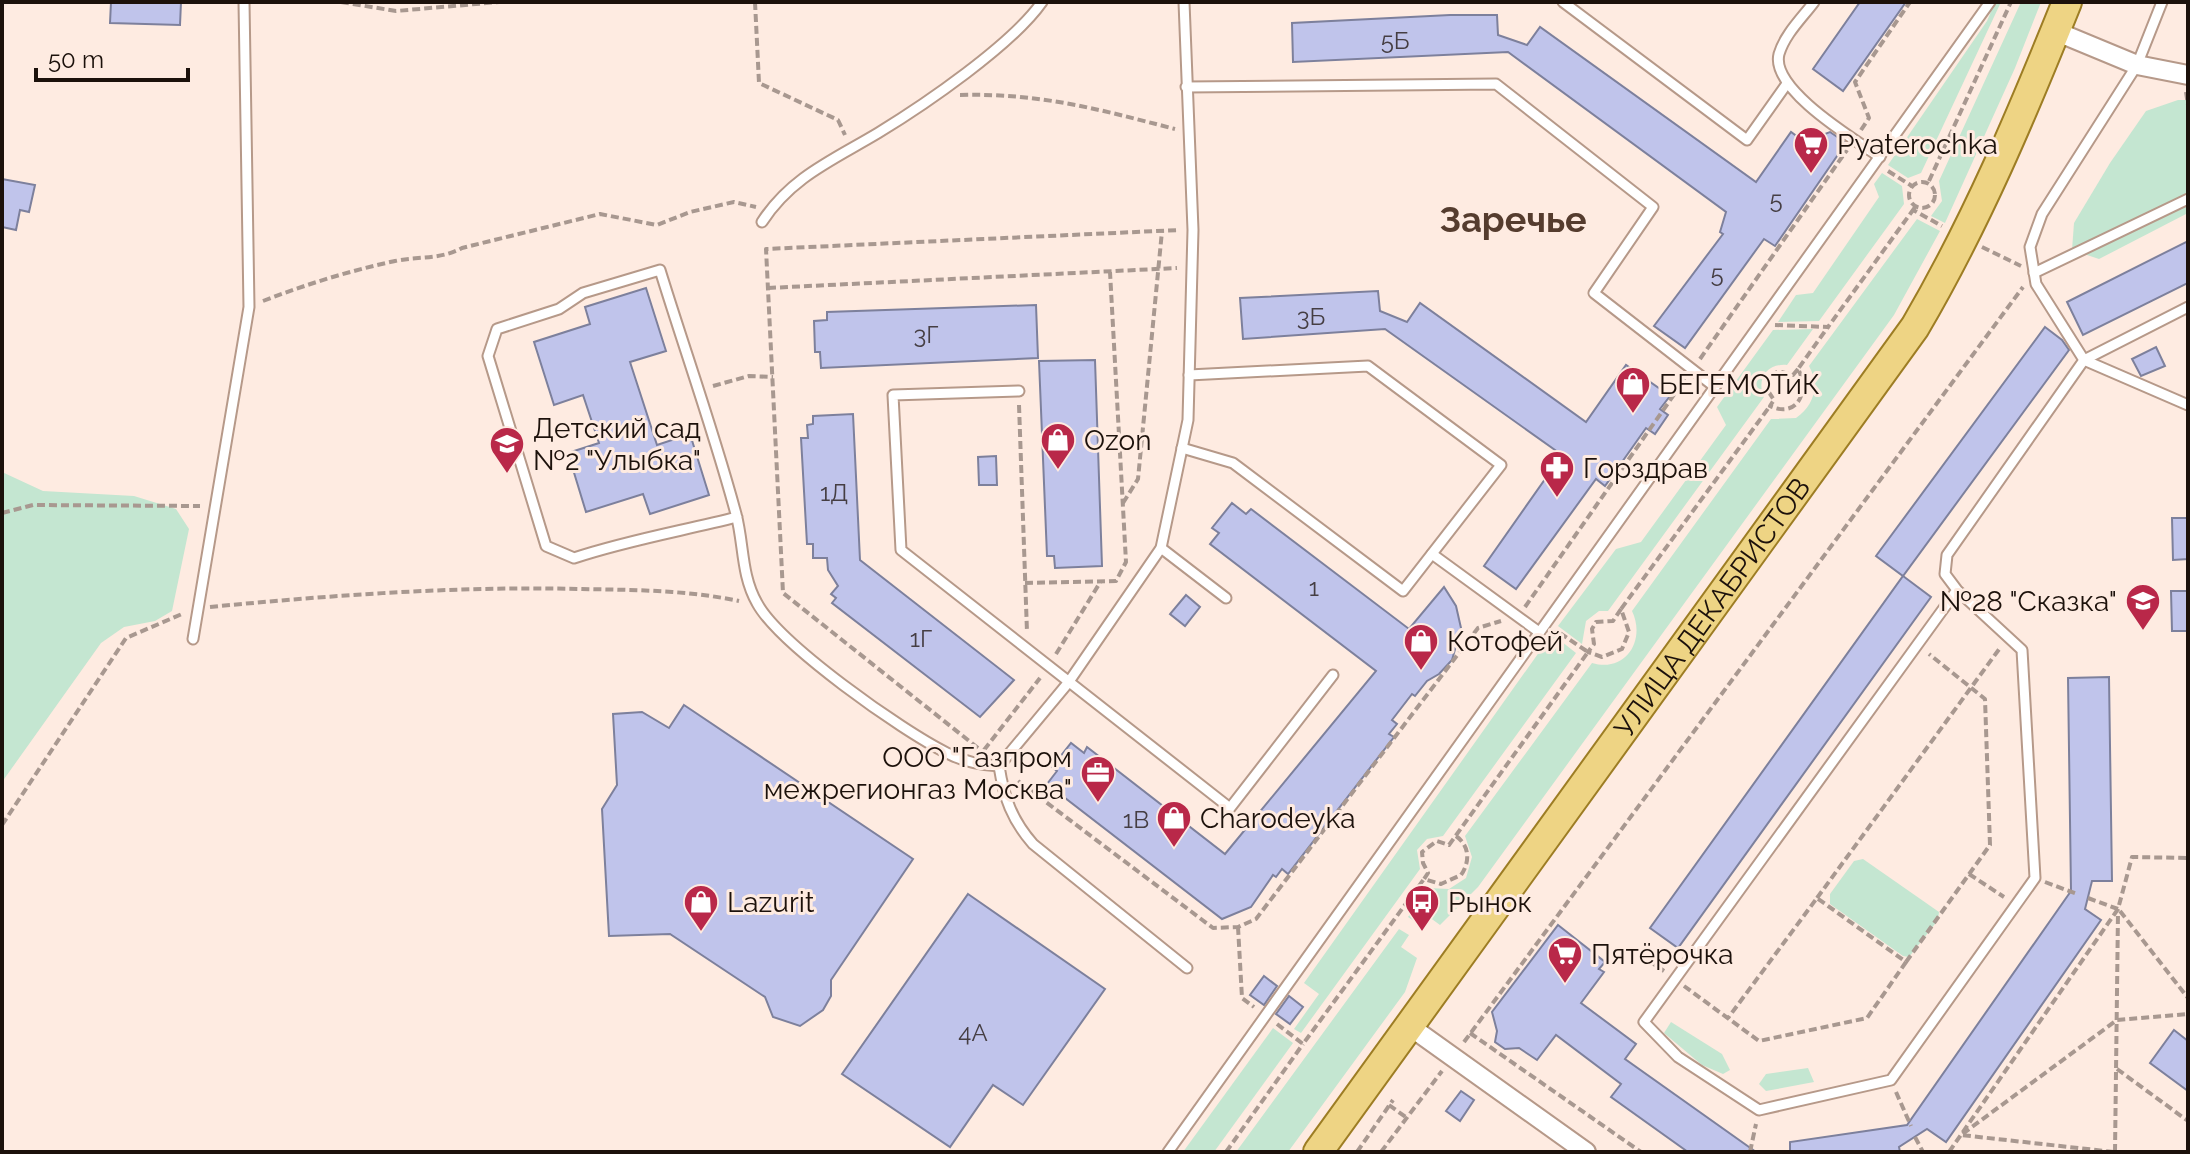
<svg xmlns="http://www.w3.org/2000/svg" width="2190" height="1154" font-family="Raleway,sans-serif">
<style>
.green{fill:#c4e6d1}
.building{fill:#c0c4eb;stroke:#7d809c;stroke-width:2}
.lines{fill:none;stroke-linecap:round;stroke-linejoin:round}
.service-casing{stroke:#b69989;stroke-width:13}
.minor-casing{stroke:#b69989;stroke-width:22}
.primary-casing{stroke:#9d7d24;stroke-width:32}
.path{stroke:#a89890;stroke-width:4;stroke-dasharray:8 4;stroke-linecap:butt}
.service{stroke:#fff;stroke-width:9}
.minor{stroke:#fff;stroke-width:18}
.primary{stroke:#eed484;stroke-width:28}
.labels{text-anchor:middle;dominant-baseline:central;stroke-width:6;stroke-linejoin:round;paint-order:stroke}
.number-label{font-size:24px;fill:#453e43}
.poi-label{font-size:28px;fill:#1c110b;stroke:#feebe1;text-anchor:start}
.street-label{font-size:28px;fill:#1c110b;stroke:#feebe1}
.district-label{font-size:36px;font-weight:bold;fill:#553c2e;stroke:#feebe1}
</style>
<rect width="100%" height="100%" fill="#feebe1"/>
<!-- green -->
<g class="green">
<polygon points="1995,2 2001,2 1921,173 1908,178 1888,165 1987,21"/>
<polygon points="2021,2 2041,2 2015,68 1945,223 1931,216 1942,201 1939,181"/>
<polygon points="2178,100 2188,100 2188,213 2099,259 2072,250 2074,223 2110,163 2146,111"/>
<polygon points="1882,173 1902,186 1904,204 1819,321 1778,322 1796,295 1813,293 1879,197 1874,184"/>
<path d="M1917,219L1940,231L1894,315L1478,887L1440,925L1425,914L1417,923L1408,917L1428,888L1449,889L1466,878L1472,857L1465,836L1592,663C1626,673 1646,640 1632,611L1771,419L1796,418C1814,405 1820,386 1809,366Z"/>
<path d="M1813,329L1787,365C1767,363 1756,379 1764,397L1608,611H1599L1586,621L1582,644L1558,626L1616,549L1641,542L1726,425L1717,407L1773,330Z"/>
<polygon points="2,472 43,491 134,496 176,509 189,529 172,611 155,621 124,627 101,643 2,782"/>
<polygon points="1552,634 1576,653 1443,836 1427,839 1417,850 1420,869 1301,1033 1294,1029 1319,994 1304,983"/>
<polygon points="1863,859 1939,912 1938,920 1909,957 1903,956 1830,904 1830,894 1854,861"/>
<polygon points="1399,929 1409,935 1401,947 1417,958 1405,992 1288,1152 1236,1152"/>
<polygon points="1671,1022 1722,1054 1730,1070 1723,1074 1702,1065 1664,1033"/>
<polygon points="1273,1028 1293,1043 1214,1152 1183,1152"/>
<polygon points="1808,1068 1814,1082 1766,1091 1759,1084 1766,1074"/>
</g>
<!-- building -->
<g class="building">
<polygon points="111,2 181,2 180,25 110,23"/>
<polygon points="1860,2 1906,2 1843,91 1813,69"/>
<polygon points="1450,15 1497,15 1498,35 1527,45 1540,27 1756,182 1791,132 1813,148 1822,135 1830,132 1846,143 1775,246 1764,239 1685,348 1654,326 1723,234 1720,232 1726,212 1508,52 1293,62 1292,23"/>
<polygon points="2,179 35,185 29,212 20,210 16,230 2,227"/>
<polygon points="2188,241 2188,283 2083,335 2067,302"/>
<polygon points="646,288 666,351 630,362 657,445 690,434 709,495 650,514 643,494 586,512 568,453 599,443 583,395 554,405 534,342 590,324 585,307"/>
<polygon points="1378,291 1380,311 1407,322 1420,303 1586,422 1626,365 1670,396 1660,409 1668,415 1655,434 1646,428 1605,486 1596,479 1516,589 1484,566 1562,455 1385,329 1243,339 1240,298"/>
<polygon points="1036,305 1038,358 821,368 820,352 815,352 814,321 827,320 827,312"/>
<polygon points="2045,327 2062,340 2069,350 1903,576 1876,556"/>
<polygon points="2156,347 2165,366 2141,376 2132,359"/>
<polygon points="1095,360 1102,566 1055,568 1054,556 1047,556 1039,361"/>
<polygon points="853,414 860,560 1014,680 980,717 832,603 836,598 831,594 838,586 828,570 827,558 813,558 813,544 807,544 801,438 808,438 807,425 813,424 813,416"/>
<polygon points="996,456 997,485 979,485 978,457"/>
<polygon points="1232,503 1246,514 1251,509 1409,629 1444,587 1456,606 1461,628 1452,660 1439,674 1427,681 1415,696 1412,694 1392,720 1397,724 1389,734 1394,737 1288,874 1282,869 1276,877 1273,875 1251,907 1222,919 1047,784 1057,771 1052,767 1071,743 1084,753 1087,747 1225,854 1376,671 1210,544 1219,533 1212,528"/>
<polygon points="2172,518 2188,518 2188,559 2173,560"/>
<polygon points="1903,576 1931,597 1678,948 1650,928"/>
<polygon points="2171,591 2188,591 2188,631 2172,631"/>
<polygon points="1186,595 1200,607 1185,626 1170,614"/>
<polygon points="2109,677 2112,881 2092,881 2085,909 2101,920 1946,1142 1927,1129 1899,1147 1900,1152 1790,1152 1790,1142 1907,1125 2071,891 2068,678"/>
<polygon points="684,705 913,859 831,980 831,996 823,1010 800,1026 773,1017 765,997 670,934 609,936 602,809 617,785 613,714 642,712 669,728"/>
<polygon points="968,894 1105,989 1023,1105 993,1085 950,1147 842,1074"/>
<polygon points="1558,925 1605,962 1599,969 1604,972 1581,1003 1636,1044 1625,1059 1756,1152 1688,1152 1611,1097 1621,1084 1556,1035 1537,1060 1519,1048 1505,1049 1495,1042 1497,1031 1492,1012"/>
<polygon points="1264,976 1277,986 1264,1005 1250,995"/>
<polygon points="1289,996 1303,1007 1290,1024 1276,1014"/>
<polygon points="2174,1030 2188,1041 2188,1091 2150,1063"/>
<polygon points="1461,1091 1474,1100 1460,1121 1446,1111"/>
</g>
<g class="lines">
<defs>
<g id="service">
<path d="M1184,2L1193,230L1188,420L1161,548L1068,683L999,766C1004,798 1012,820 1033,844L1187,968"/>
<polyline points="1563,2 1747,140 1786,85"/>
<path d="M1814,2C1802,18 1785,34 1779,54C1770,89 1854,139 1880,157"/>
<polyline points="1186,87 1496,84 1653,207 1594,293 1715,387"/>
<path d="M762,222C791,177 833,160 878,133C924,105 1012,45 1042,2"/>
<polyline points="2034,273 2188,199"/>
<polyline points="2084,360 2188,307"/>
<polyline points="2084,360 2188,405"/>
<polyline points="1019,391 893,395 901,550 1230,808 1333,675"/>
<polyline points="1182,448 1233,463 1403,591 1501,465 1368,366 1189,375"/>
<path d="M737,517C682,531 628,540 574,558L546,546L488,356L497,329L559,309L583,293L660,270C685,351 714,432 736,514C744,544 741,575 757,603C779,644 902,731 947,753C964,762 980,765 999,766"/>
<polyline points="1161,548 1226,598"/>
<polyline points="1432,554 1539,632"/>
<polyline points="1957,590 2022,650 2035,878 1891,1080 1759,1110 1678,1057 1644,1022 1957,590 1945,574 1947,555 2084,360 2036,284 2030,247 2042,214 2137,65 2162,2"/>
<polyline points="193,639 249,307 244,2"/>
<polyline points="1168,1152 1990,2"/>
</g>
<g id="minor">
<polyline points="2055,31 2137,65 2188,75"/>
<polyline points="1408,1025 1586,1152"/>
</g>
<g id="primary">
<path id="s1" d="M1318,1152L1915,327C1976,223 2022,114 2067,2"/>
</g>
</defs>
<!-- service casing -->
<use href="#service" class="service-casing"/>
<!-- minor casing -->
<use href="#minor" class="minor-casing"/>
<!-- primary casing -->
<use href="#primary" class="primary-casing"/>
<!-- path -->
<g class="path">
<polyline points="341,2 396,11 499,2"/>
<polyline points="755,2 759,83 838,120 845,135"/>
<polyline points="2186,92 2188,105"/>
<path d="M960,95C1040,93 1098,109 1175,129"/>
<polyline points="1861,130 1869,118 1855,82 1910,2"/>
<polyline points="1888,171 1912,186"/>
<polyline points="1929,181 2011,2"/>
<circle cx="1922" cy="195" r="13"/>
<polyline points="1915,207 1913,210 1942,226"/>
<polyline points="1982,247 2021,266"/>
<polyline points="768,288 1177,268"/>
<path d="M263,301C307,284 349,271 395,261C419,256 440,260 462,248L600,214L657,225L690,212L734,202L756,207"/>
<polyline points="1775,325 1828,327 1913,210"/>
<polyline points="1700,359 1847,150"/>
<path d="M1798,369L1793,375L1778,371L1770,378L1768,391L1774,400L1770,406C1798,419 1810,390 1798,369L1828,327"/>
<polyline points="713,386 749,376 773,377"/>
<polyline points="1019,405 1027,632"/>
<polyline points="1123,503 1138,479 1162,231"/>
<polyline points="2,513 33,505 200,506"/>
<polyline points="1025,583 1116,581 1126,562 1110,272"/>
<path d="M210,607C334,595 457,586 582,589C635,590 687,590 739,601"/>
<polyline points="1525,607 1685,379"/>
<polyline points="1621,609 1613,621 1596,622 1592,629 1594,644 1588,652 1602,657 1622,649 1629,632 1621,609 1770,406"/>
<polyline points="1056,654 1101,581"/>
<polyline points="978,748 783,593 766,249 1179,230"/>
<polyline points="984,750 1040,678"/>
<polyline points="1018,781 1213,928 1238,927 1256,919 1478,628 1501,621"/>
<polyline points="2,825 126,638 182,614"/>
<path d="M1456,836C1470,846 1470,862 1461,875L1441,884L1424,879L1428,873L1423,863L1422,852L1437,841L1449,845L1588,652L1557,631"/>
<polyline points="1969,874 2004,897"/>
<polyline points="2045,882 2077,894"/>
<polyline points="1817,898 2000,648"/>
<polyline points="2088,898 2118,909 2132,857 2188,858"/>
<polyline points="2120,911 2188,998"/>
<polyline points="1238,927 1242,998 1254,1007"/>
<polyline points="1649,961 1664,971"/>
<polyline points="1906,962 1990,845 1985,699 1929,654"/>
<polyline points="1684,986 1759,1041 1867,1018 1906,962 1817,898 1728,1018"/>
<polyline points="1277,1024 1303,1044 1424,879"/>
<polyline points="1470,1033 1641,1152"/>
<polyline points="1464,1042 2023,287"/>
<polyline points="2117,1069 2188,1121"/>
<polyline points="1896,1092 1911,1126"/>
<polyline points="1389,1105 1407,1118"/>
<polyline points="1915,1137 1923,1152"/>
<polyline points="1226,1152 1303,1044"/>
<polyline points="1357,1152 1393,1100"/>
<polyline points="1381,1152 1442,1071"/>
<polyline points="1750,1152 1756,1124"/>
<polyline points="1949,1152 2118,909"/>
<polyline points="2114,1152 1961,1135 2117,1020 2188,1014"/>
<polyline points="2115,1152 2118,912"/>
</g>
<!-- service -->
<use href="#service" class="service"/>
<!-- minor -->
<use href="#minor" class="minor"/>
<!-- primary -->
<use href="#primary" class="primary"/>
</g>
<!-- icons -->
<defs>
<symbol id="supermarket-pin" viewBox="-11 -11 22 30"><path d="M0 17L-7.5 6A9.5 9.5 0 1 1 7.5 6Z" fill="#b92849" stroke="#feebe1"/><path d="M-6-5.5h2.5l.6 2H6L4.5 2H-2.5L-4.4-4H-6ZM-1.5 3.2a1.3 1.3 0 1 0 .1 0ZM3 3.2a1.3 1.3 0 1 0 .1 0Z" fill="#fff"/></symbol>
<symbol id="shop-pin" viewBox="-11 -11 22 30"><path d="M0 17L-7.5 6A9.5 9.5 0 1 1 7.5 6Z" fill="#b92849" stroke="#feebe1"/><path d="M-5-2.5h2.3a2.7 3.5 0 0 1 5.4 0H5L5.5 6h-11ZM-1.5-2.5h3a1.5 2.3 0 0 0-3 0Z" fill="#fff"/></symbol>
<symbol id="school-pin" viewBox="-11 -11 22 30"><path d="M0 17L-7.5 6A9.5 9.5 0 1 1 7.5 6Z" fill="#b92849" stroke="#feebe1"/><path d="M0-5L7-2L0 1L-7-2ZM-4 1L0 2.5L4 1V4Q0 6-4 4Z" fill="#fff"/></symbol>
<symbol id="pharmacy-pin" viewBox="-11 -11 22 30"><path d="M0 17L-7.5 6A9.5 9.5 0 1 1 7.5 6Z" fill="#b92849" stroke="#feebe1"/><path d="M-2-6h4v4h4v4h-4v4h-4v-4h-4v-4h4Z" fill="#fff"/></symbol>
<symbol id="office-pin" viewBox="-11 -11 22 30"><path d="M0 17L-7.5 6A9.5 9.5 0 1 1 7.5 6Z" fill="#b92849" stroke="#feebe1"/><path d="M-6-3h4V-5.5h4V-3h4V5H-6ZM-1-4.5V-3h2v-1.5ZM-6 0V1H6V0Z" fill="#fff"/></symbol>
<symbol id="bus-pin" viewBox="-11 -11 22 30"><path d="M0 17L-7.5 6A9.5 9.5 0 1 1 7.5 6Z" fill="#b92849" stroke="#feebe1"/><path d="M-5-6H5V4H4V6H2V4H-2V6H-4V4H-5ZM-3.5-4V0h7V-4ZM-3.5 1.2v1.5H-2V1.2ZM2 1.2v1.5H3.5V1.2Z" fill="#fff"/></symbol>
</defs>
<g fill-rule="evenodd">
<use href="#supermarket-pin" x="1791" y="124" width="40" height="54"/>
<use href="#shop-pin" x="1613" y="364" width="40" height="54"/>
<use href="#shop-pin" x="1038" y="420" width="40" height="54"/>
<use href="#school-pin" x="487" y="424" width="40" height="54"/>
<use href="#pharmacy-pin" x="1537" y="448" width="40" height="54"/>
<use href="#school-pin" x="2123" y="581" width="40" height="54"/>
<use href="#shop-pin" x="1401" y="621" width="40" height="54"/>
<use href="#office-pin" x="1078" y="753" width="40" height="54"/>
<use href="#shop-pin" x="1154" y="798" width="40" height="54"/>
<use href="#shop-pin" x="681" y="882" width="40" height="54"/>
<use href="#bus-pin" x="1402" y="882" width="40" height="54"/>
<use href="#supermarket-pin" x="1545" y="934" width="40" height="54"/>
</g>
<g class="labels">
<!-- number labels -->
<g class="number-label">
<text x="1395" y="40">5Б</text>
<text x="1776" y="199">5</text>
<text x="1717" y="273">5</text>
<text x="1311" y="316">3Б</text>
<text x="926" y="334">3Г</text>
<text x="834" y="492">1Д</text>
<text x="1314" y="587">1</text>
<text x="921" y="638">1Г</text>
<text x="1136" y="819">1В</text>
<text x="973" y="1032">4А</text>
</g>
<!-- poi labels -->
<g class="poi-label">
<text x="1837" y="144">Pyaterochka</text>
<text x="1659" y="384">БЕГЕМОТиК</text>
<text x="533" y="428">Детский сад<tspan x="533" dy="32">№2 "Улыбка"</tspan></text>
<text x="1084" y="440">Ozon</text>
<text x="1583" y="468">Горздрав</text>
<text x="2117" y="601" text-anchor="end">№28 "Сказка"</text>
<text x="1447" y="641">Котофей</text>
<text x="1072" y="757" text-anchor="end">ООО "Газпром<tspan x="1072" dy="32">межрегионгаз Москва"</tspan></text>
<text x="1200" y="818">Charodeyka</text>
<text x="727" y="902">Lazurit</text>
<text x="1448" y="902">Рынок</text>
<text x="1591" y="954">Пятёрочка</text>
</g>
<!-- street labels -->
<g class="street-label">
<text stroke="none"><textPath href="#s1" startOffset="672">УЛИЦА ДЕКАБРИСТОВ</textPath></text>
</g>
<!-- district labels -->
<g class="district-label">
<text x="1513" y="219">Заречье</text>
</g>
</g>
<!-- border -->
<rect width="2190" height="1154" fill="none" stroke="#1c110b" stroke-width="8"/>
<!-- scale -->
<path d="M36 68v12h152v-12" fill="none" stroke="#1c110b" stroke-width="4"/>
<text x="48" y="68" font-size="24" fill="#1c110b" stroke="#feebe1" stroke-width="6" paint-order="stroke">50 m</text>
</svg>
